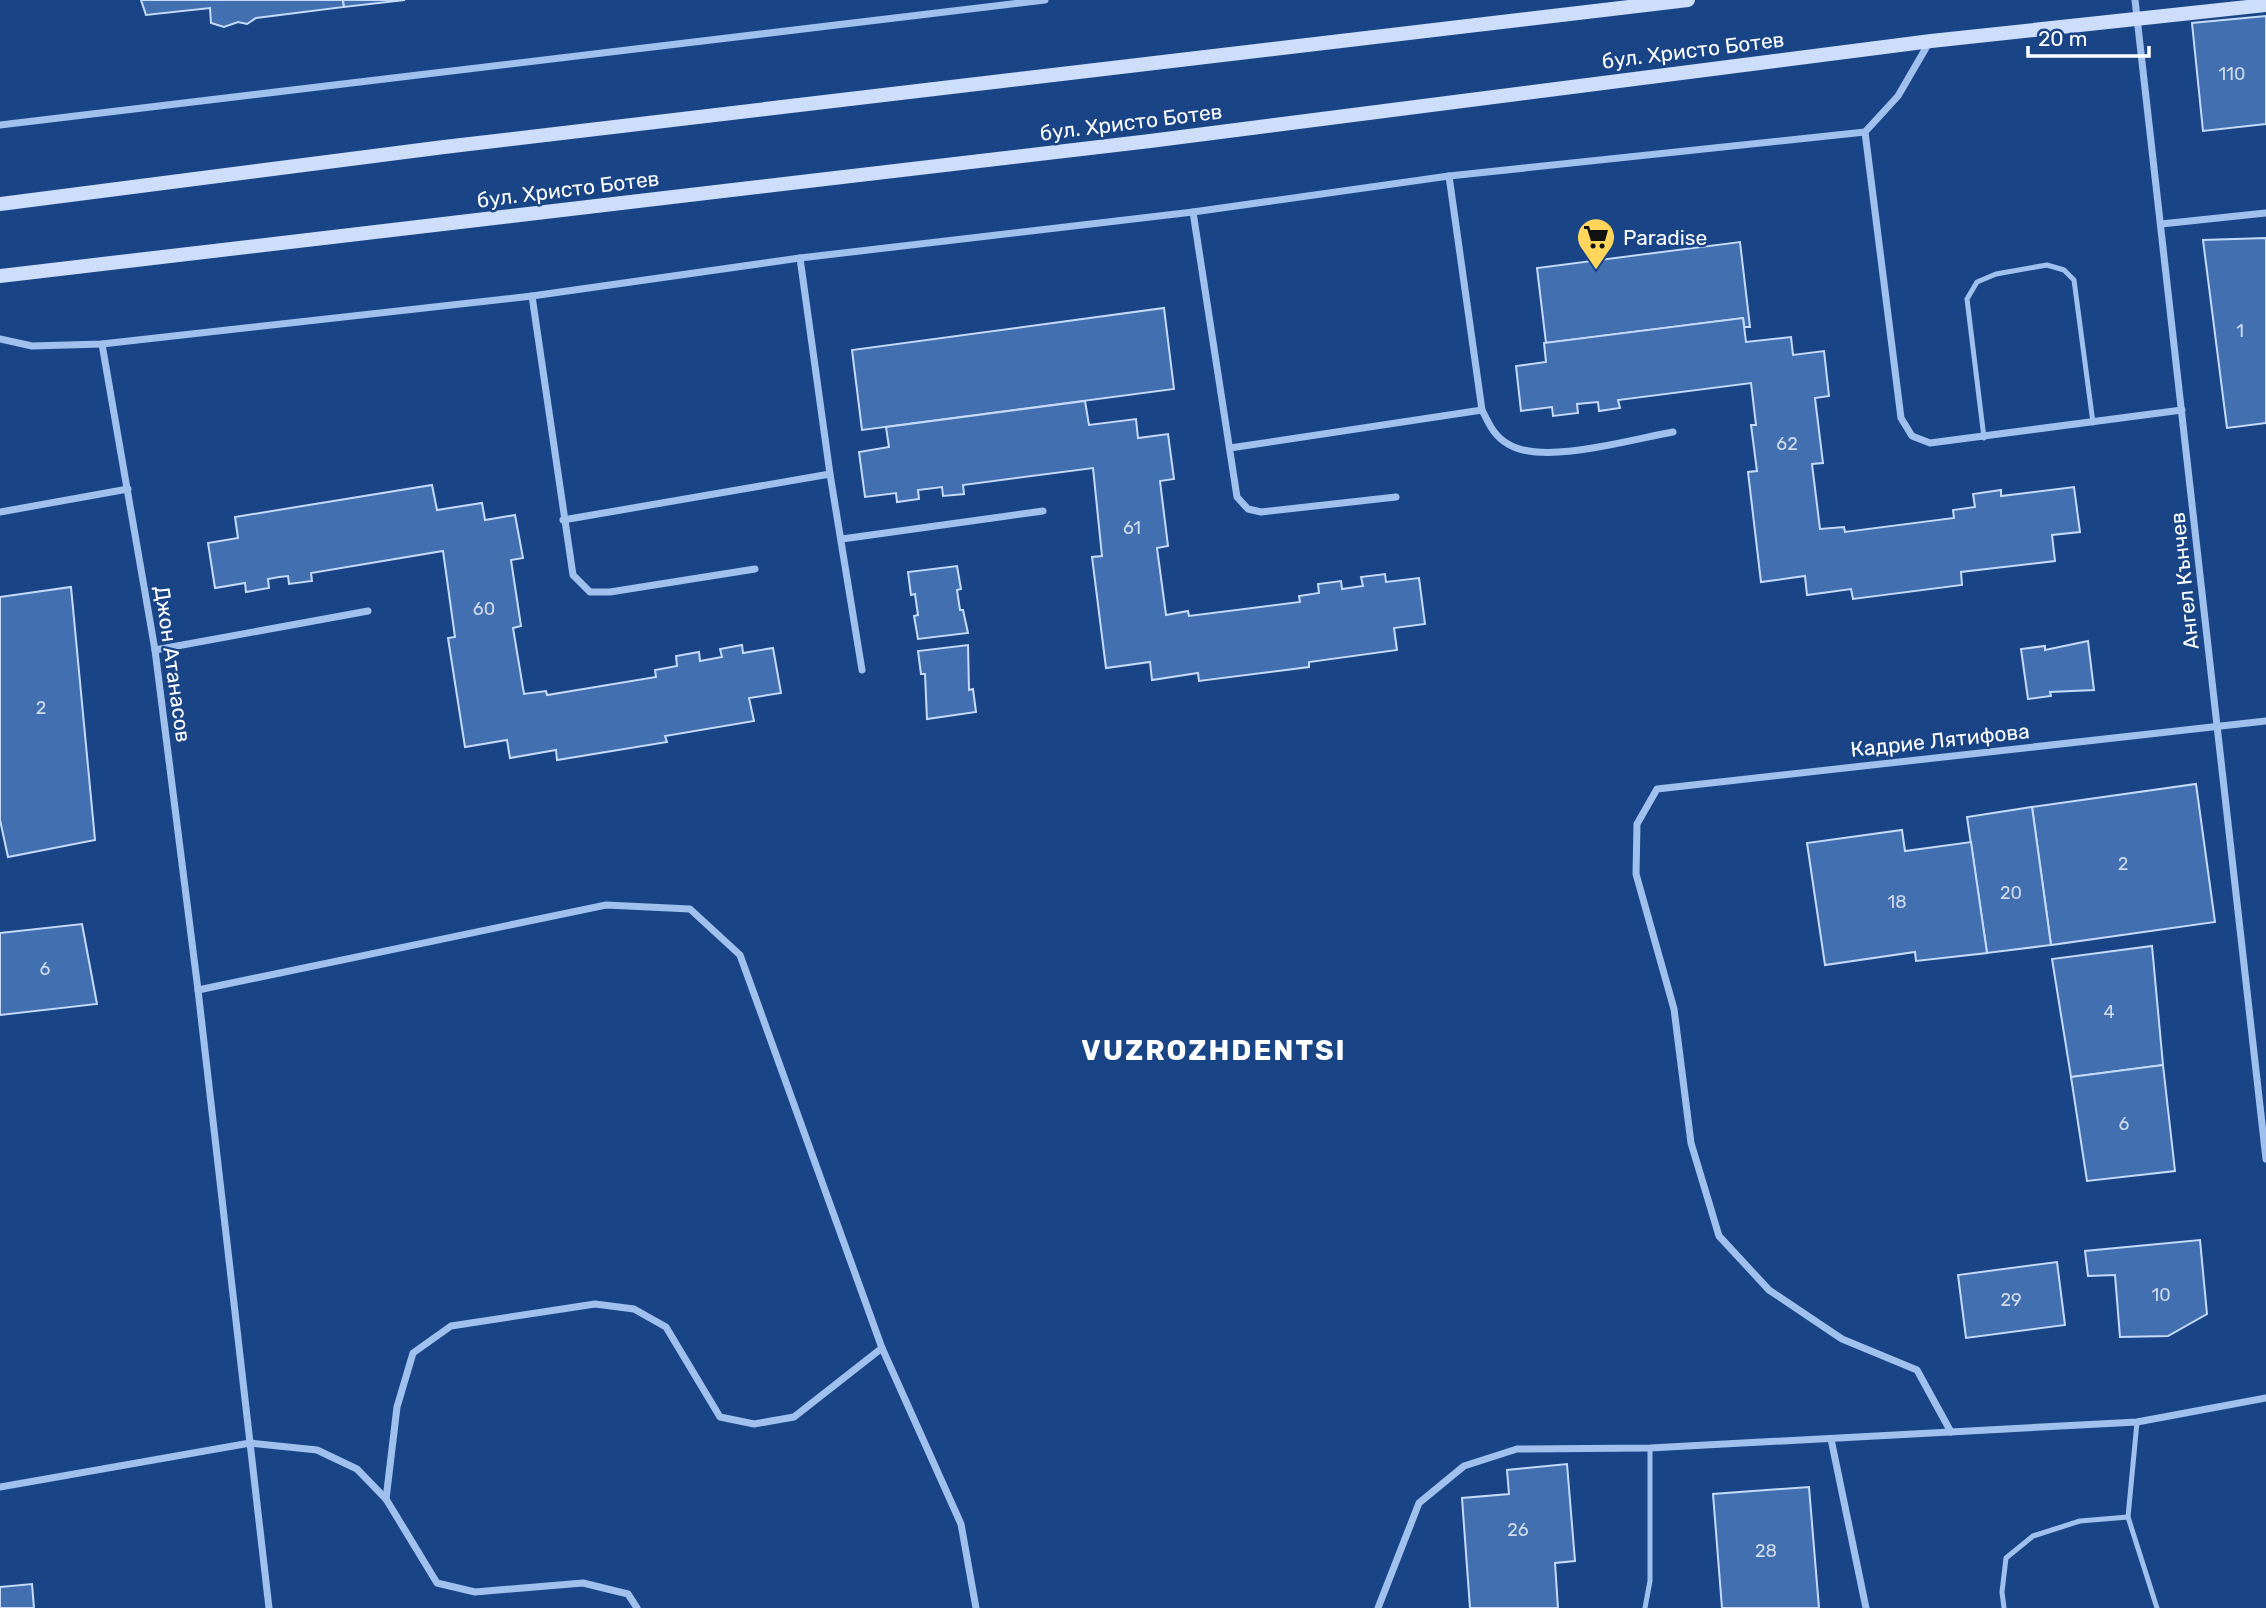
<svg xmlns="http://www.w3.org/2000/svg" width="2266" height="1608" font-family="Rubik,sans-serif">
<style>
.building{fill:#416fb0;stroke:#c5dbf9;stroke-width:2}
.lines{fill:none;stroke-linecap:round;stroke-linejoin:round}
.lane{stroke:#a0c0ed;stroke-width:5}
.street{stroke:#a0c0ed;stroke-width:7}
.secondary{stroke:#ccdef9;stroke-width:14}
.labels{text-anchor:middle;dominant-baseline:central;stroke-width:5;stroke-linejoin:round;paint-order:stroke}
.number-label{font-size:18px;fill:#d0dbeb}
.street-label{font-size:21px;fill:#fff;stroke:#194587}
.poi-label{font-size:21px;fill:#fff;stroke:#194587;text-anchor:start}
.district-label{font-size:28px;font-weight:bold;letter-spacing:2px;fill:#fff;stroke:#194587}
</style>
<rect width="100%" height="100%" fill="#194587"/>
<!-- building -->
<g class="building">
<polygon points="141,0 343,0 344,7 256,18 247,24 238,22 224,27 211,23 210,8 146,15"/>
<polygon points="343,0 405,0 344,7"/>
<polygon points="2266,16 2266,124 2203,131 2192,23"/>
<polygon points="2266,238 2266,423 2227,428 2203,240"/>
<polygon points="1740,242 1750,327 1744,327 1743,318 1546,343 1537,268"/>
<polygon points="1164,308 1174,389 862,430 852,350"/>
<polygon points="1743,318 1746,342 1791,337 1793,355 1824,351 1829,396 1815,398 1823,463 1812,464 1820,529 1844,527 1845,532 1954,518 1953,510 1975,507 1973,494 2001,490 2001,496 2074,487 2080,532 2052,535 2055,561 1961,572 1962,585 1853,599 1851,589 1807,595 1805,576 1761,582 1748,472 1757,471 1751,425 1756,425 1751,383 1618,400 1620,408 1599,411 1598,402 1577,404 1578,413 1553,416 1552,407 1521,411 1516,366 1546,362 1544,343"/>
<polygon points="1085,401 1089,425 1136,419 1138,438 1168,434 1174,479 1160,481 1168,546 1157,548 1166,615 1188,611 1189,616 1300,602 1299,596 1319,593 1318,584 1341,581 1342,589 1363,586 1361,577 1385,574 1386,582 1419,578 1425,624 1394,628 1397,650 1309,662 1309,667 1199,681 1198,673 1152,680 1150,662 1106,668 1092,557 1102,556 1093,468 963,485 964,494 943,496 942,487 918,490 919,499 897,502 896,493 865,497 859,452 889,447 886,427"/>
<polygon points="432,485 437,510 482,503 485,520 515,515 523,558 511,560 521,626 513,628 524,694 546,691 547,695 656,677 655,670 677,666 676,656 699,652 700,661 722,657 720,649 742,645 743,653 773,648 781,693 749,698 754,721 665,736 667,742 557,760 556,750 510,758 507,740 465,747 448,638 455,637 443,551 311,573 312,581 289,584 288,576 279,577 268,579 269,588 246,592 245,583 215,588 208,543 238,538 235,517"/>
<polygon points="957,566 961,589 957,590 960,610 963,610 968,633 918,639 914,616 918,615 915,594 911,595 908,572"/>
<polygon points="71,587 95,840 8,857 0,820 0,597"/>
<polygon points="2088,641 2094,690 2050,692 2051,696 2028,699 2021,649 2045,646 2045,650"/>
<polygon points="968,645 969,690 973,689 976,712 927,719 925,674 921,674 918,651"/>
<polygon points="2196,784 2215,922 2051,945 2032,807"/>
<polygon points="2032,807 2051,945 1987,953 1967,817"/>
<polygon points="1902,830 1905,851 1971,842 1987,953 1916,961 1915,952 1825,965 1807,843"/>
<polygon points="82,924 97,1004 0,1015 0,933"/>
<polygon points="2152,946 2163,1065 2071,1077 2052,959"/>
<polygon points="2163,1065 2175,1171 2087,1181 2071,1077"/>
<polygon points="2200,1240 2207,1314 2168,1336 2120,1337 2115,1275 2088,1276 2085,1251"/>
<polygon points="2057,1262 2065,1325 1966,1338 1958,1275"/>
<polygon points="1567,1464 1575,1561 1555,1563 1558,1608 1470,1608 1462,1498 1509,1494 1507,1470"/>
<polygon points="1809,1487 1819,1608 1722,1608 1713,1494"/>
<polygon points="32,1584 34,1608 0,1608 0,1587"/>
</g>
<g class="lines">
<!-- lane -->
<g class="lane">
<polyline points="1984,438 1967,299 1977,282 1996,274 2047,265 2064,270 2074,280 2093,423"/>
<polyline points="2137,1422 2128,1517 2157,1608"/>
<polyline points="1645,1608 1650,1581 1650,1448"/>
<polyline points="2004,1608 2002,1592 2006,1558 2033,1536 2080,1521 2128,1517"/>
</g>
<!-- street -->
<g class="street">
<polyline points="2135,0 2266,1159"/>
<polyline points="0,125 1045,0"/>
<polyline points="1865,132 1901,418 1912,436 1930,443 2182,410"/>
<path d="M1449,176L1482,410C1489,424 1494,436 1508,444C1543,466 1632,439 1673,432"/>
<polyline points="1193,212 1237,497 1248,509 1261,512 1396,497"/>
<polyline points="2161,224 2266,213"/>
<polyline points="800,258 830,474 862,670"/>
<polyline points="532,296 573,575 590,592 610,592 755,569"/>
<polyline points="0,339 32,346 102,344 532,296 800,258 1193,212 1449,176 1865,132 1898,96 1930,41"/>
<polyline points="102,344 155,650 198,990 269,1608"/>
<polyline points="1230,448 1482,410"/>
<polyline points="0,512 128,489"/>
<polyline points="563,520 830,474"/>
<polyline points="842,539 1043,511"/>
<polyline points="155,650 368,611"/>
<polyline points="198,990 606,905 690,909 740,955 882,1348 961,1524 976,1608"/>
<polyline points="1951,1432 1917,1370 1842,1339 1769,1290 1719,1236 1691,1143 1674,1009 1636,874 1637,824 1657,789 2266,721"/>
<polyline points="1831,1439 1866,1608"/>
<polyline points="0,1487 250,1443 317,1450 357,1469 386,1499 437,1583 475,1592 583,1583 628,1594 637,1608"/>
<polyline points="386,1499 397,1407 413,1353 451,1326 595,1304 634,1309 666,1327 720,1417 754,1424 794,1417 882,1348"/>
<polyline points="1378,1608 1419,1503 1464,1466 1517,1449 1650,1448 2137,1422 2266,1398"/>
</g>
<!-- secondary -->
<g class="secondary">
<polyline points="0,204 444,147 1688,0"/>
<polyline points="0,276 1150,141 1931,41 2266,5"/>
</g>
</g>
<!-- icons -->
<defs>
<symbol id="supermarket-pin" viewBox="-11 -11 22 30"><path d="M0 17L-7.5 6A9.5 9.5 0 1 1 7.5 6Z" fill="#ffd65b" stroke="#194587"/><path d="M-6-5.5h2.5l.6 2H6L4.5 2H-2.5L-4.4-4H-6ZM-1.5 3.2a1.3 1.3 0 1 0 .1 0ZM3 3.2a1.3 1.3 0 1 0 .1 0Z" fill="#111"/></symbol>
</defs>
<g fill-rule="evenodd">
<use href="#supermarket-pin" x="1574" y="215" width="44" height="60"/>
</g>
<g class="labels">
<!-- number labels -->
<g class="number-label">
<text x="2232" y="74">110</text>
<text x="2240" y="331">1</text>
<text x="1787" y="444">62</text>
<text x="1132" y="528">61</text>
<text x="484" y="609">60</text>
<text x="41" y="708">2</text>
<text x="2123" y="864">2</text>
<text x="2011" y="893">20</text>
<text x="1897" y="902">18</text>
<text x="45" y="969">6</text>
<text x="2109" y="1012">4</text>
<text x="2124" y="1124">6</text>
<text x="2161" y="1295">10</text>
<text x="2011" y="1300">29</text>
<text x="1518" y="1530">26</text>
<text x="1766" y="1551">28</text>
</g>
<!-- street labels -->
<g class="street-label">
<text transform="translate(1693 50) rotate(-7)">бул. Христо Ботев</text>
<text transform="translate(1131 122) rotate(-7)">бул. Христо Ботев</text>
<text transform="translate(568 189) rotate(-7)">бул. Христо Ботев</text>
<text transform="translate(2184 581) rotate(-96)">Ангел Кънчев</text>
<text transform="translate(173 664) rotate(82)">Джон Атанасов</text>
<text transform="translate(1940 740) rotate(-6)">Кадрие Лятифова</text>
</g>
<!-- poi labels -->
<g class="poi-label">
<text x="1623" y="237">Paradise</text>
</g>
<!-- district labels -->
<g class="district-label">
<text x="1214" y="1050">VUZROZHDENTSI</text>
</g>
</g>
<!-- scale -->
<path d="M2028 46v10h121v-10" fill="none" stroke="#ffffff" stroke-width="3.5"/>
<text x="2038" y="46" font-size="21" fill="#ffffff" stroke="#194587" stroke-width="5" paint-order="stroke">20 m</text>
</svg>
